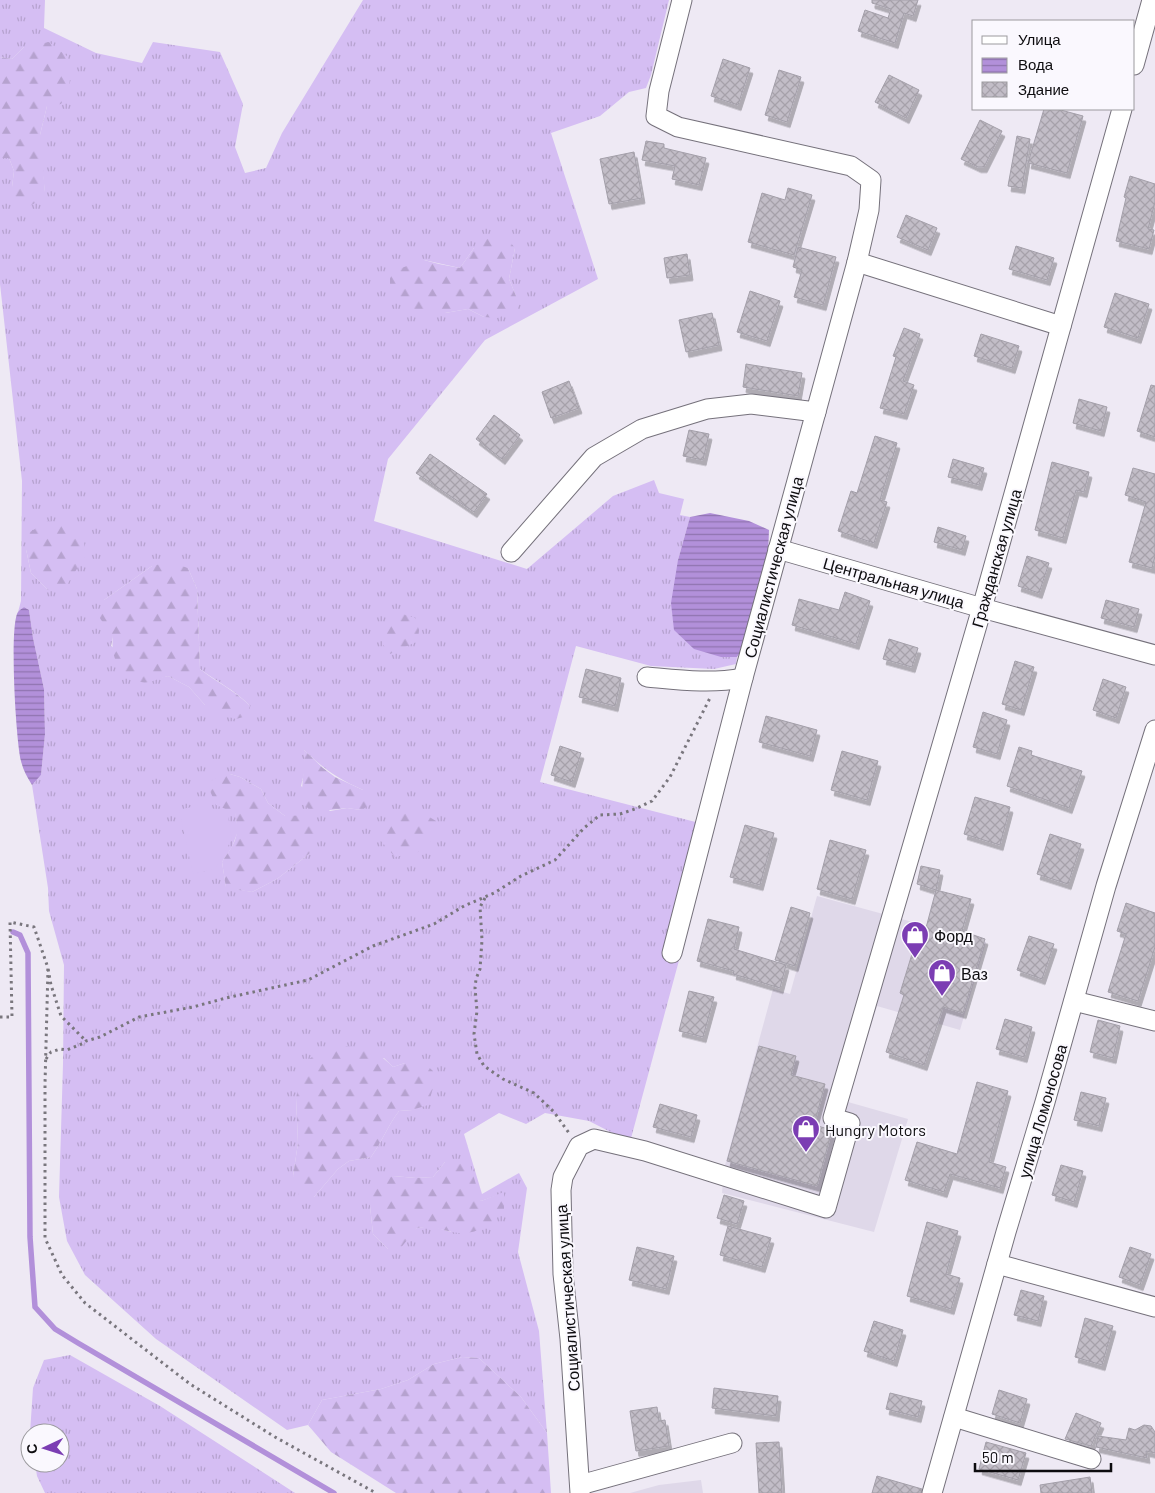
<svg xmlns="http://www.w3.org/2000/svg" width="1155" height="1493" font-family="Barlow,sans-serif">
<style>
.built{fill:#dfd8e9}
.grass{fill:url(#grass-tufts);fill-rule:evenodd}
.forest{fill:url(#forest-firs)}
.green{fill:#d5bef3}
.water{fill:url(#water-rules)}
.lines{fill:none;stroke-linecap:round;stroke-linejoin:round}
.stream{stroke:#b290da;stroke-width:5.5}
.building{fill:url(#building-cross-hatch);stroke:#a39fa9;filter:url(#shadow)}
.minor-casing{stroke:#75717b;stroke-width:21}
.path{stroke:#79767d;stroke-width:3;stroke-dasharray:2.5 4;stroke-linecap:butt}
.minor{stroke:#fff;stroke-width:19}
.labels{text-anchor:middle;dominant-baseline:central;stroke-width:4;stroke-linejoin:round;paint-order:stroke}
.street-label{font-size:16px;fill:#0d0c0f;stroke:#faf8fe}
.poi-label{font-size:16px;fill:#0d0c0f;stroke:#faf8fe;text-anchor:start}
</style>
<defs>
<pattern id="grass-tufts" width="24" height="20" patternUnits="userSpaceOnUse" patternTransform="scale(1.25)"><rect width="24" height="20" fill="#d5bef3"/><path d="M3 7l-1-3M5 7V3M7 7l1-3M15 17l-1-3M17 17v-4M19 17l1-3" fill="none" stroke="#b6a2cf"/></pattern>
<pattern id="forest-firs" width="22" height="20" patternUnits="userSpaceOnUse" patternTransform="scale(1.25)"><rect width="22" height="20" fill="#d5bef3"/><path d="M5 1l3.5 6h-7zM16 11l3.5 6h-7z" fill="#b6a2cf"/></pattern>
<pattern id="water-rules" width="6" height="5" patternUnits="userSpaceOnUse" patternTransform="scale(1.25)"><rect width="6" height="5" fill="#b290da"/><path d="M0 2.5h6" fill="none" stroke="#8f74af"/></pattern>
<pattern id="building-cross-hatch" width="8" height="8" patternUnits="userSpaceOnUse" patternTransform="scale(1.25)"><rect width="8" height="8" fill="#c2bdc7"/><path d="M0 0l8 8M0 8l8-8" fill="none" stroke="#a6a1aa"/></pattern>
<filter id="shadow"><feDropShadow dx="3" dy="5.5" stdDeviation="0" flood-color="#0004"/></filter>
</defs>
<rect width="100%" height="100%" fill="#eee9f4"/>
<!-- built -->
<g class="built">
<polygon points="817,896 986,942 960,1030 877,1006 848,1102 908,1119 874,1232 722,1193 724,1169 773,989 790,994"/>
<polygon points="701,1480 703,1493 630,1493 659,1485"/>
</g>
<!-- grass -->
<g class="grass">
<path d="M0,0H45L44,28L96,53L142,63L153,42L220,52L243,104L235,147L245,173L266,168L282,133L363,0H669L651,75L646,88L629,92L600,116L551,133L598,279L485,340L388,459L374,521L527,569L613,496L654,480L659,493L684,499L680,515L690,517L678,560L721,657H737L736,664L714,669L651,666L576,646L540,782L715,827L630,1142L589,1121L545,1113L526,1124L499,1113L464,1134L482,1194L519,1173L527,1188L518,1252L539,1331L547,1433L521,1397L479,1358L462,1357L434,1364L408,1380L381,1389L322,1400L308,1425L287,1430L156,1339L85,1275L67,1241L59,1197L63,1064L64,965L49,911L48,888L32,785L41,775L45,734L44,689L33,638L29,610L24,607L18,612L21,601L22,481L0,284V158H9L14,171L12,187L45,192L40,151V135L47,106L24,47L12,59L0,57ZM474,248H515L509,279L516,296L484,317L468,309L445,313L424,260L460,268ZM26,549L48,590L31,573ZM152,566L188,568L197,589L200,669C216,681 236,691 250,706L205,705L189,687L168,676L159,678L111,646L113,637L104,600ZM304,750C326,771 337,778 363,790L361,810L347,808L330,811L301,786L305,769ZM230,774L240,777L261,789L268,803L285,816L309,854L277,879L252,892L226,887L222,862L232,847L238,831ZM384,1058L393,1067L405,1063L412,1110L399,1111C388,1125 382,1142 371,1157L349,1161L338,1169L314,1197L293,1176L298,1143L296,1098ZM445,1162L481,1201L504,1193L451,1232L431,1226L417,1228L388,1249L373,1234L370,1206L393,1176L416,1178L433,1177Z"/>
<polygon points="70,1355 160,1406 295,1493 45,1493 37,1476 35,1463 60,1463 60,1433 30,1433 33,1388 44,1360"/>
</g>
<!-- forest -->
<g class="forest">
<path d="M49,42L68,57C71,76 72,88 61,104L47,106L40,135L45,192C38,201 34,205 23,209L15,204L12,187L14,171L9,158H0V57L12,59L24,47Z"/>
<polygon points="506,237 515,248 509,279 516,296 518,310 497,318 484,317 468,309 445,313 414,313 390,295 390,272 424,260 439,264 460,268 474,248 484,239"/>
<polygon points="48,521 71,524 84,540 85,556 63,591 48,590 31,573 26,549 30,532"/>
<path d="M169,562L188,568L197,589L200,669C216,682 236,691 250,706L247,716L236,719L214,713L205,705L189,687L168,676C160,678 149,684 141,682C120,679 110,656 113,637L97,614L104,600L152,566Z"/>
<polygon points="403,614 415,618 419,630 418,641 390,654 382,643 388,623"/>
<path d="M304,750L323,768L335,777L363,790L370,805L361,810L347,808L314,812L302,804C301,785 305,769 304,750Z"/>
<path d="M230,774L240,777L261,789L268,803L285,816L311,815L321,832L309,854L277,879L252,892L226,888L222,862C235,842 240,838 235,813L216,805L208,786L213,779Z"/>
<polygon points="402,809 421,812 436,821 430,842 418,852 395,857 381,841 394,816"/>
<path d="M332,1045C359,1047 374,1047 393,1067L405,1063L422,1061L433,1071V1088L428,1105L412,1110L399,1111C388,1125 382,1142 371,1157L349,1161L338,1169L314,1197L299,1195L293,1176L298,1143L296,1098L304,1062Z"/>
<path d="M468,1158L481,1201L504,1192V1210C489,1227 472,1238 448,1231C435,1228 431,1226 417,1228L399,1250L388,1249L373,1234L370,1206L376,1183L393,1176L416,1178L433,1177L445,1162Z"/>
<polygon points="462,1357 479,1358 521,1397 547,1433 551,1493 396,1493 331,1452 308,1425 322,1400 381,1389 408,1380 434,1364"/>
</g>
<!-- green -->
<polygon class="green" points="204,804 228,816 232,839 215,869 193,874 179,810"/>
<!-- water -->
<g class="water">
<polygon points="710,513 749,521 769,530 768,555 744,647 737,657 721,657 694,649 674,630 671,603 678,560 690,517"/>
<path d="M24,607L29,610L33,638L44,689L45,734L41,775L32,785C27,777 23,770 21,761C16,742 9,625 18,612C19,610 22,609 24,607Z"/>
</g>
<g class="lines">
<!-- stream -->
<polyline class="stream" points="13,932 20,935 28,953 30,1237 35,1307 55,1329 78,1343 334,1493"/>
</g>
<!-- building -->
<g class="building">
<polygon points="872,0 918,0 913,16 904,13 895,43 858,31 865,10 888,18 891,9 872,3"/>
<polygon points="723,59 750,68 738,105 711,96"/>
<polygon points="779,70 801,77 787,122 765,115"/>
<polygon points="889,75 919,90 906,118 875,102"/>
<polygon points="1044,109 1057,109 1083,116 1067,173 1028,163"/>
<polygon points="980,120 1002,131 984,167 978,167 961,159"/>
<polygon points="1017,136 1030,139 1022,188 1008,186"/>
<polygon points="646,141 664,144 664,148 706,158 699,185 672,179 675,166 642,160"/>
<polygon points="634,152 642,198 609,204 600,159"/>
<polygon points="1130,176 1155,184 1155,202 1148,229 1154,230 1149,249 1116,241 1126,198 1124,197"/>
<polygon points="788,188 812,195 794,255 748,242 762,193 785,200"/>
<polygon points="906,215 937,228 928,250 897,237"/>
<polygon points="1016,246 1054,258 1047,280 1009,269"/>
<polygon points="798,247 836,257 823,305 794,297 802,270 793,267"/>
<polygon points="687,254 690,275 667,278 664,258"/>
<polygon points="750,291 780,301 767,341 737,332"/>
<polygon points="1115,293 1149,304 1138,338 1104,327"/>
<polygon points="712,313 719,345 686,352 679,320"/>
<polygon points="904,328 920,334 903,381 914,385 904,414 880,408 896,357 893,356"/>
<polygon points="981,334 1019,346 1012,368 974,356"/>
<polygon points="746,364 802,373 798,396 743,387"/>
<polygon points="569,381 579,408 551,418 542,392"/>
<polygon points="1151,385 1155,386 1155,437 1137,431"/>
<polygon points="1079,399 1107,407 1101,431 1073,423"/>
<polygon points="494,415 520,435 502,459 476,439"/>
<polygon points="689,430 709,434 703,460 683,456"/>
<polygon points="875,436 897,443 880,500 887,502 874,543 838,531 851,491 857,493"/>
<polygon points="430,454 487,494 474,512 416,473"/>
<polygon points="953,459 984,468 979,485 948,477"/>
<polygon points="1052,462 1089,472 1084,492 1076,490 1063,538 1035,530"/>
<polygon points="1133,468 1155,474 1155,556 1152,568 1129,562 1146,502 1125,495"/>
<polygon points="938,527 966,536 962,550 934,542"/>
<polygon points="1027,556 1049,563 1039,593 1018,586"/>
<polygon points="845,592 870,601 856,644 792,625 799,599 839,610"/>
<polygon points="1106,600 1139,609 1134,627 1101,618"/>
<polygon points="889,639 918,648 912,667 883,659"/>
<polygon points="1015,661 1034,667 1021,710 1002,704"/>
<polygon points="586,669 621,678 615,706 579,697"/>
<polygon points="1103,679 1126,687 1116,718 1093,710"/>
<polygon points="983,712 1007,720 997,754 973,747"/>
<polygon points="766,716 817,730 810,756 759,742"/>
<polygon points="560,746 581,753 572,782 551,775"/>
<polygon points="1019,747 1032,751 1031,755 1082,771 1069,808 1007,786"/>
<polygon points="842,751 878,761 867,800 831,790"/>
<polygon points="975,797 1010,807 1000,845 964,834"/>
<polygon points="745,825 774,833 760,885 730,877"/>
<polygon points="1050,834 1081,844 1068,884 1037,874"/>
<polygon points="830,840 866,850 852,899 817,889"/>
<polygon points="921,866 940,870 936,890 917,884"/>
<polygon points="936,890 971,899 962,931 985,939 963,1013 943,1007 924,1065 886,1052 904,995 900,993 916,941 922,943"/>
<polygon points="1126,903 1155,913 1155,947 1138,1001 1108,992 1126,934 1117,931"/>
<polygon points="791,907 810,913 795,966 775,960"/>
<polygon points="708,919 739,927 734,949 786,965 780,988 733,974 734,971 697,961"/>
<polygon points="1029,936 1054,944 1042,979 1017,970"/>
<polygon points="689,991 714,997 703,1037 679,1031"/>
<polygon points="1005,1019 1032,1027 1024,1057 996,1049"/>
<polygon points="1098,1020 1120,1026 1113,1058 1090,1052"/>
<polygon points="759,1046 796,1056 791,1075 825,1084 814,1125 832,1130 817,1186 727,1161"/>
<polygon points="977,1082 1008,1091 989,1162 1006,1167 1000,1188 950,1174 944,1192 905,1180 917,1142 957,1154"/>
<polygon points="1081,1092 1106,1098 1099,1126 1074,1120"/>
<polygon points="660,1104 697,1115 691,1137 653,1127"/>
<polygon points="1061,1165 1083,1171 1074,1202 1052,1195"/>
<polygon points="724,1195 744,1201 737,1224 717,1218"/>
<polygon points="927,1222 958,1231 946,1274 960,1278 951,1309 907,1296"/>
<polygon points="728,1226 771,1238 762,1267 720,1255"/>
<polygon points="637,1247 674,1256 666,1289 629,1280"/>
<polygon points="1130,1247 1151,1254 1140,1285 1119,1277"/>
<polygon points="1021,1290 1044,1296 1038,1321 1014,1315"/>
<polygon points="1085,1318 1113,1326 1102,1365 1075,1357"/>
<polygon points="874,1321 903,1330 894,1361 864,1351"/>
<polygon points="714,1388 778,1396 776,1416 712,1408"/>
<polygon points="999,1390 1027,1399 1020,1423 992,1414"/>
<polygon points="890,1393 922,1401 918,1417 886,1409"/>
<polygon points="657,1407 659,1421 665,1420 669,1446 636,1451 630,1411"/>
<polygon points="1076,1413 1101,1423 1091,1446 1065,1439"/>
<polygon points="1144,1425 1151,1426 1155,1432 1155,1453 1146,1451 1147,1458 1096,1447 1098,1436 1126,1440 1129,1428 1135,1430"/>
<polygon points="779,1442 782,1493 759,1493 756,1443"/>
<polygon points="986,1442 1026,1453 1018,1480 979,1469"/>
<polygon points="877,1476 922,1489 921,1493 872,1493"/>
<polygon points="1090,1477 1092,1493 1041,1493 1040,1485"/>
</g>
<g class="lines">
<defs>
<g id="minor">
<polyline points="1134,65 1152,0"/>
<polyline points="857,262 1061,326"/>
<polyline points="778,549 982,608 1155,655"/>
<polyline points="511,552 594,457 642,429 707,409 751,404 816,412"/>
<path d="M647,677C680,680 710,684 743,678"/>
<polyline points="672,953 743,678 857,262 869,210 871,180 851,166 678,127 656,116 659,91 682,0"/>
<polyline points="1074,1001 1155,1021"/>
<polyline points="997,1264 1155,1307"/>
<polyline points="954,1417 1091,1459"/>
<polyline points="580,1485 732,1443"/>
<polyline points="580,1493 570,1339 563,1274 561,1190 563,1177 579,1146 594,1139 645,1151 826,1208 850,1123 833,1118 982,608 1122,109"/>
<polyline points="932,1493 1006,1232 1045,1102 1106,886 1155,730"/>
</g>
</defs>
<!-- minor casing -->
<use href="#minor" class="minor-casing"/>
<!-- path -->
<g class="path">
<polyline points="485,898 480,907 482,940 480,969 476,979 475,988 477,1011 474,1034 477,1054 484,1066 503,1079 534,1093 554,1112 569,1133"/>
<polyline points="48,969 51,985 61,1016 86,1041"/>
<polyline points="0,1017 12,1017 10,922 34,927 48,968 45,1084 45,1238 62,1275 85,1303 190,1384 275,1437 376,1493"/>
<polyline points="46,1059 51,1052 60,1049 67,1050 84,1043 86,1041 100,1037 139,1017 193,1007 226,998 308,980 373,946 434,924 464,906 494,893 521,876 555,860 584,828 600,815 620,814 635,809 652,801 670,777 710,698"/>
</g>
<!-- minor -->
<use href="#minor" class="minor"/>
</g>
<!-- icons -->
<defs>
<symbol id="shop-pin" viewBox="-11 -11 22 30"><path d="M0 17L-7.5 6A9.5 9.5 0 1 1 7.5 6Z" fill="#7b3db3" stroke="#faf8fe"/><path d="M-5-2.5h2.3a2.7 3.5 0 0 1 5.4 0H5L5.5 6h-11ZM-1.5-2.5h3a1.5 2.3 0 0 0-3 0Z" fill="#fff"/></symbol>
</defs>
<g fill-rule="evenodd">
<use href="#shop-pin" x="899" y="919" width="32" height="43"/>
<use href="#shop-pin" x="926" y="957" width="32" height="43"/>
<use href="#shop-pin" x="790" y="1113" width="32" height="43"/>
</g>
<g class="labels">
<!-- street labels -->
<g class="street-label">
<text transform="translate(996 558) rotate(-74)">Гражданская улица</text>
<text transform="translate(773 567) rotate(-75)">Социалистическая улица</text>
<text transform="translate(894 582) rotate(16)">Центральная улица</text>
<text transform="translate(1042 1111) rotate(-74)">улица Ломоносова</text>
<text transform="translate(567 1298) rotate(-94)">Социалистическая улица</text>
</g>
<!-- poi labels -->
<g class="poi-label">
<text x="934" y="935">Форд</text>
<text x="961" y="973">Ваз</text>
<text x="825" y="1129">Hungry Motors</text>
</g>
</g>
<!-- legend -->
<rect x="972" y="20" width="162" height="90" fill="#faf8fe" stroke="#9b9a9e"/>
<rect x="982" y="36" width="25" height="8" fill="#ffffff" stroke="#9b9a9e"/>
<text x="1018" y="45" font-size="15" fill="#0d0c0f">Улица</text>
<rect x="982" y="58" width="25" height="15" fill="url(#water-rules)" stroke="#9b9a9e"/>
<text x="1018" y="70" font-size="15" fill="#0d0c0f">Вода</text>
<rect x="982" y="82" width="25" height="15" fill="url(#building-cross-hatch)" stroke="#9b9a9e"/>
<text x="1018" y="95" font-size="15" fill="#0d0c0f">Здание</text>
<!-- north arrow -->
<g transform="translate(45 1448) rotate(266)"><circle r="24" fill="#faf8fe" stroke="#9b9a9e"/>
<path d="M0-4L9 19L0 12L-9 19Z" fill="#7b3db3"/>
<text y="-8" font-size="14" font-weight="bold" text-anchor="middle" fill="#0d0c0f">С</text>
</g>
<!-- scale -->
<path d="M975 1463v8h136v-8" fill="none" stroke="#0d0c0f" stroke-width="2.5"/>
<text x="982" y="1463" font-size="15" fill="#0d0c0f" stroke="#faf8fe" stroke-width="4" paint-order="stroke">50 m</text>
</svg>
